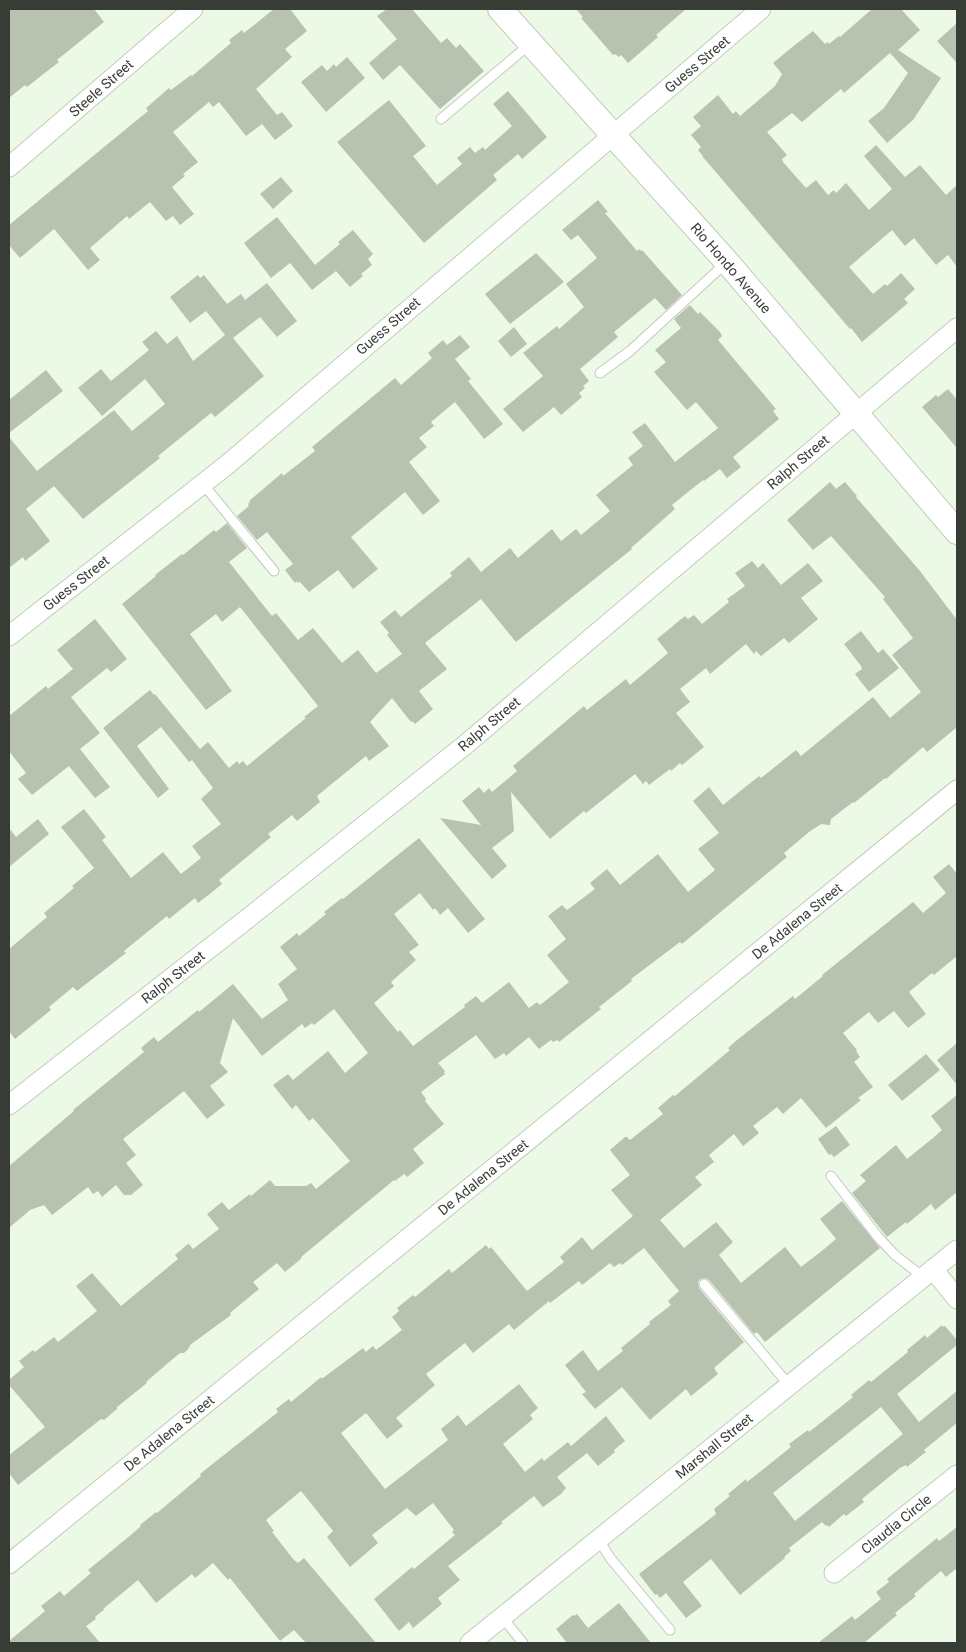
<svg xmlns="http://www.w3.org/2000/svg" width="966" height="1652" font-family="Roboto,sans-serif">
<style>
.building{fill:#b7c2b0;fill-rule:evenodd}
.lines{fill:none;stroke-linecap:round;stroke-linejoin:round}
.service-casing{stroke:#c0ccba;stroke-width:11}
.minor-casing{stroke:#c0ccba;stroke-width:21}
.tertiary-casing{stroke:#c0ccba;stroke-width:26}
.service{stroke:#fff;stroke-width:9}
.minor{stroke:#fff;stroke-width:19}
.tertiary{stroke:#fff;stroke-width:24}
.labels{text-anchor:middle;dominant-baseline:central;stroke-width:4.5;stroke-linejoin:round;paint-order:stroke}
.street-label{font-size:14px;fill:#373c35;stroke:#fff}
</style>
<rect width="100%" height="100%" fill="#edf9e7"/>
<!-- building -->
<g class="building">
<polygon points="9,9 94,9 104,22 57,60 59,62 46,72 27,87 25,85 9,98"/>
<polygon points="274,9 290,9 307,31 285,49 292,57 256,89 277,115 282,112 293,126 275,140 262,124 246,136 219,102 213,107 209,102 173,132 198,162 183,174 185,176 172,187 194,214 180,225 173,216 166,221 150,202 129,219 127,216 90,248 100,260 88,270 54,229 20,258 9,245 9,225 148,111 146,108 161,95 169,88 171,90 191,75 192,76 231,43 229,40 242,30 244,33"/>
<polygon points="387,9 412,9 441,43 447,38 456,48 460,44 484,71 440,109 400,65 383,80 369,63 397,39 377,16"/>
<polygon points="576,9 686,9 656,35 658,37 628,63 621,55 619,57 615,54 613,55 581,18 583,17"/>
<polygon points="872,9 901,9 920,30 898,50 941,78 913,120 887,143 868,121 884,108 908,73 890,53 844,93 841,89 802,122 792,113 767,132 787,155 782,159 783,162 806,188 816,180 828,195 834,190 836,193 846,183 869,210 892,189 864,156 876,145 905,177 920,165 946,195 957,185 957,267 948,255 936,265 914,238 905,246 892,230 849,267 873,294 885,284 887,286 901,273 915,289 904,299 908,303 862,342 851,328 850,329 702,156 703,156 698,150 701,147 691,135 701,126 693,117 718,95 733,114 736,111 740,116 775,86 782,74 773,63 791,48 813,31 825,44 828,42 829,44 839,36 840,37"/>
<polygon points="957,23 957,63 937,41"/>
<polygon points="347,57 365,78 326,112 301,82 322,65 327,71 334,64 336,67"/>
<polygon points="508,91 547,137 522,159 518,154 493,175 497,180 424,243 337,142 389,100 426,146 413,156 437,185 462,164 457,158 470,147 475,153 483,147 485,150 512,126 493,104"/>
<polygon points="281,177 293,191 273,209 260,194"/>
<polygon points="598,200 608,212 605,213 637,251 639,249 641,251 642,250 682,295 666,310 655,298 614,332 618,337 580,369 589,381 583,386 585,388 579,393 582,397 561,415 554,407 523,432 503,409 543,376 523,353 557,326 559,329 584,307 566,284 597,258 578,235 571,240 562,230"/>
<polygon points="277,217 315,265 340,244 338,242 353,230 373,254 368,259 372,265 361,274 363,276 350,287 336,271 312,290 290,263 271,278 244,243"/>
<polygon points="536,253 564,282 510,324 485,294"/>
<polygon points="198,275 200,278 204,275 227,304 241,294 245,300 267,283 297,321 277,337 260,317 233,338 264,376 215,417 211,413 158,456 160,458 83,519 54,486 26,509 50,541 25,561 23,557 9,568 9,437 37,471 114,410 132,431 165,404 145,379 102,416 78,388 101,369 111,381 149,350 142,342 156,331 167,344 177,336 193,361 225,335 206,311 190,323 170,297"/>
<polygon points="690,305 698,314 700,312 720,332 722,336 718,340 776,409 773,411 779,419 733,457 741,467 727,478 720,469 704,481 703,480 672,505 675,509 631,548 632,549 516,642 481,599 425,643 447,669 419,691 433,709 415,724 412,721 411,722 392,698 370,722 389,746 369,761 366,756 317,796 320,802 297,821 292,815 268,834 271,837 219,880 222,884 211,893 198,903 195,898 169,919 167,916 124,951 126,953 77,991 73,987 49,1007 51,1010 15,1039 9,1031 9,949 47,917 44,913 74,888 72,886 94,868 61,827 84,809 106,837 102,840 131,878 163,852 181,874 201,858 192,846 221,824 201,799 213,788 192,760 189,762 161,727 137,746 169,789 158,798 103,728 150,690 154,695 155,694 200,749 208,742 229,768 237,761 239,764 243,761 247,766 306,718 304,717 318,706 240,607 222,622 216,614 190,634 232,691 206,710 122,604 156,576 155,575 182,554 183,555 214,530 216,532 227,523 247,548 229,562 272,616 276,613 298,640 313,628 342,663 358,650 376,673 402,654 387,635 389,633 380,622 395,610 401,617 452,576 450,573 469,557 481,572 510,548 518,558 552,529 561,541 576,529 581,535 610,511 596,495 633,465 628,458 643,446 632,432 645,423 675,462 718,428 696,402 687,410 654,372 666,362 655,350 681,328 674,319"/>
<polygon points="514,327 527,344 511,357 498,341"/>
<polygon points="460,335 470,347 455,359 471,379 468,381 503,424 484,439 455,402 431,422 434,426 419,438 427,447 409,462 440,501 423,515 405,492 351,537 378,569 353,589 338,570 309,592 300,582 298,583 297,581 295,583 285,570 293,564 267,532 257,540 237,516 249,506 248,504 250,502 249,501 282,473 283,476 315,451 312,447 395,378 401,385 432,358 428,353 443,340 447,345"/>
<polygon points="46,370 63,391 9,433 9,400"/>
<polygon points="948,389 957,400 957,448 922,407 936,395 938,397"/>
<polygon points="830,482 836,489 845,482 857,496 856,497 920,571 957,620 957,727 927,752 923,747 886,779 885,778 854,803 853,802 831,819 830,825 821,824 809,832 784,853 787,857 682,944 680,942 631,979 632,981 599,1007 601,1009 559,1042 557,1040 553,1042 551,1040 539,1049 529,1037 506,1056 504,1053 495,1059 476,1035 438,1063 445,1071 444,1072 445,1074 421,1092 426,1099 425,1101 444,1124 413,1149 424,1163 407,1177 404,1174 395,1181 394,1180 301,1257 302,1258 285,1272 277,1263 253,1282 259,1289 230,1313 231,1315 190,1345 189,1348 184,1353 180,1353 161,1369 146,1382 147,1383 117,1407 117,1409 104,1420 101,1419 18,1485 9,1473 9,1455 45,1427 9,1385 9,1380 24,1367 19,1361 33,1350 35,1352 54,1337 58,1342 97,1311 76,1286 92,1273 121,1306 178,1259 175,1255 188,1244 189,1244 193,1249 219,1229 207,1214 222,1202 229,1210 250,1194 251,1196 270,1180 275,1186 306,1186 311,1183 316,1189 350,1161 313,1118 309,1121 296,1105 292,1109 273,1085 288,1074 293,1080 328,1051 345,1073 368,1053 334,1009 314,1025 312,1023 305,1028 302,1024 262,1056 233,1018 220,1063 228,1072 210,1086 225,1105 207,1119 184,1091 123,1139 136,1155 126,1163 143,1185 131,1195 124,1195 116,1185 102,1197 98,1191 93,1194 88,1187 52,1215 44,1205 30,1210 9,1228 9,1166 74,1111 73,1110 144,1052 141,1048 154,1037 158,1042 198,1010 199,1012 233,984 262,1019 288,1000 278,984 297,969 280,947 297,933 299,936 326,914 324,912 342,898 343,899 419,838 485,919 468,933 448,908 440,915 435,908 433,910 420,893 394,914 419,945 409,952 416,960 391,982 394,986 374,1003 398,1032 400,1030 413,1046 465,1007 464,1005 476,996 482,1003 509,982 529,1008 537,1002 540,1005 569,982 547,955 566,939 548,916 562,905 567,910 595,889 590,883 607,869 620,885 658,854 688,892 715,870 698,849 719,833 693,801 709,787 723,805 759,776 761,778 796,750 801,756 873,697 890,718 921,692 892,655 913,638 883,599 885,597 831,536 813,550 787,520"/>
<polygon points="752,561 758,568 763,563 781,585 808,563 823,581 801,598 818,619 789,643 784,638 761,656 756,651 754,654 746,644 710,674 706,668 680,689 690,702 676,713 704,747 682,765 680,763 671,771 670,769 649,785 646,781 643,784 635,774 586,813 584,811 550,839 511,792 514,831 492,848 507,866 492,879 440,818 481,825 462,801 479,787 484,793 489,788 492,792 517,771 513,766 584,706 587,710 626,679 630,685 668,653 657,639 685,616 688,619 694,615 702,624 729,602 727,599 745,586 735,573"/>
<polygon points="95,619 127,659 111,672 107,668 71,697 100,733 80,749 110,787 95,798 69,766 32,795 18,779 26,773 9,751 9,716 46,686 48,689 73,669 57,650"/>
<polygon points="861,631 878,653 883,649 899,668 869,692 855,674 862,669 861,666 844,644"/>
<polygon points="38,819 49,834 9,867 9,828 16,837"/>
<polygon points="949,864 957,874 957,956 934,975 932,973 909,992 926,1014 908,1028 894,1011 878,1023 869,1012 843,1033 857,1050 856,1051 860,1057 854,1062 873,1087 858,1098 861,1100 826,1128 801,1098 783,1114 777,1107 753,1126 759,1133 743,1146 734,1134 709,1155 714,1162 695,1177 702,1185 660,1220 684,1248 716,1222 733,1242 719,1255 741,1283 785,1247 801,1267 823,1250 836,1239 820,1219 842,1201 880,1248 765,1342 757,1332 754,1334 709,1280 706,1278 700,1279 698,1282 699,1288 744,1342 714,1368 718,1374 691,1396 686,1389 650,1420 622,1387 595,1409 582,1394 586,1392 565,1365 583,1350 598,1371 623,1351 621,1348 650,1324 649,1322 671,1305 668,1301 679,1291 644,1248 622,1265 620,1263 614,1267 610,1263 582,1285 579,1281 550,1303 549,1301 514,1330 509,1324 473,1353 465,1343 426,1374 435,1385 396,1418 403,1426 387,1439 366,1413 341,1433 385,1489 448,1440 441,1429 458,1415 466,1426 519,1384 538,1408 530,1415 533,1419 503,1444 525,1472 542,1458 544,1461 568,1442 571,1446 606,1416 625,1441 614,1450 615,1452 598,1466 587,1453 557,1477 566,1488 561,1494 543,1507 534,1496 501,1522 503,1523 448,1566 460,1580 438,1598 442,1604 413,1628 409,1622 399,1631 374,1599 412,1567 414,1569 455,1535 452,1532 454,1530 433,1503 416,1516 407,1508 372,1535 378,1543 350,1567 327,1537 333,1531 301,1491 266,1520 274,1531 272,1532 294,1560 298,1563 304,1558 376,1643 306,1643 294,1630 280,1641 230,1578 228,1580 213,1563 195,1578 192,1574 156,1603 138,1580 103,1609 104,1610 101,1612 95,1617 96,1619 86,1626 100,1643 9,1643 9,1641 45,1611 41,1606 60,1591 64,1596 91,1573 88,1570 132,1534 141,1526 140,1525 156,1512 157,1513 201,1476 200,1474 278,1412 276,1409 289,1399 291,1402 320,1378 323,1378 363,1348 366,1352 373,1346 376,1350 402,1330 392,1317 399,1311 397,1308 413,1295 415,1297 449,1269 452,1273 486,1245 489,1249 491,1247 527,1291 564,1262 560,1257 582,1237 592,1250 633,1216 611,1190 630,1175 610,1150 625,1137 627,1137 630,1140 663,1114 658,1108 673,1095 675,1096 730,1050 728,1048 737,1040 793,996 795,999 823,976 822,975 913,902 923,913 946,893 933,877"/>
<polygon points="957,1043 957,1085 937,1060"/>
<polygon points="926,1054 940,1070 902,1101 888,1085"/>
<polygon points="957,1095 957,1192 935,1210 931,1204 907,1224 906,1222 887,1237 852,1193 866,1181 860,1175 896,1145 907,1159 933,1138 942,1130 931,1116"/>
<polygon points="836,1126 850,1145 834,1157 831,1154 829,1155 818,1139"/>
<path d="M942,1325L943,1327L945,1326L957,1340V1345L897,1394L919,1422L957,1391V1423L924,1450L926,1452L922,1455L907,1467L906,1465L900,1468L862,1499L864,1502L846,1516L844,1514L829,1527L827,1525L826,1526L822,1522L789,1548L791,1551L784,1557L785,1558L740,1595L711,1559L683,1582L702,1606L686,1618L666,1593L660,1598L657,1594L655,1595L639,1574L716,1514L714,1509L730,1496L728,1494L746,1479L747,1482L761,1471L791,1447L789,1444L808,1430L809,1432L823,1421L853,1397L851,1395L869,1380L871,1382L908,1352L907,1350L925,1335L927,1338ZM881,1407L903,1434L795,1521L773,1493Z"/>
<polygon points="957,1527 957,1568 946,1577 941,1571 914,1594 916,1596 895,1613 897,1615 864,1643 818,1643 852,1616 855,1620 881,1599 876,1592 889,1582 887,1579 937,1538 939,1541"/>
<polygon points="619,1603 651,1643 567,1643 556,1629 573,1615 574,1616 577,1614 588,1628"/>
</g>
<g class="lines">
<defs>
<g id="service">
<polyline points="441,119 530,44"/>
<polyline points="600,373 630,351 727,262"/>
<polyline points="203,484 274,571"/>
<polyline points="831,1176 878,1237 895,1255 923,1277"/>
<polyline points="704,1284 789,1385"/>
<polyline points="598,1539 611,1559 670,1630"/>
<polyline points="502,1617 523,1643"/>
</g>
<g id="minor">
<polyline points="9,167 193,9"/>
<polyline points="9,636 228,464 761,9"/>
<polyline points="9,1105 247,919 465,745 957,328"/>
<polyline points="933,1269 957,1299"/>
<polyline points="9,1564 957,790"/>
<polyline points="834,1573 957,1475"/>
<polyline points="470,1643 957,1250"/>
</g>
<polyline id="tertiary" points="500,9 727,262 957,532"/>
</defs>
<!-- service casing -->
<use href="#service" class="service-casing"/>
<!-- minor casing -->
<use href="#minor" class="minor-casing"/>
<!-- tertiary casing -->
<use href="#tertiary" class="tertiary-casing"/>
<!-- service -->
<use href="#service" class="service"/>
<!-- minor -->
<use href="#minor" class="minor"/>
<!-- tertiary -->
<use href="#tertiary" class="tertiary"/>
</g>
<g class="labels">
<!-- street labels -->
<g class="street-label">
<text transform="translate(697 64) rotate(-40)">Guess Street</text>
<text transform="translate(101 88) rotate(-41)">Steele Street</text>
<text transform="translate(731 268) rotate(49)">Rio Hondo Avenue</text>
<text transform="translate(388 326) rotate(-41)">Guess Street</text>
<text transform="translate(798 462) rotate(-40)">Ralph Street</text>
<text transform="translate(76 583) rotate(-38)">Guess Street</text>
<text transform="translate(489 724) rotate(-40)">Ralph Street</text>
<text transform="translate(797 921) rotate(-39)">De Adalena Street</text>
<text transform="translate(173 977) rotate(-38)">Ralph Street</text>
<text transform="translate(483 1177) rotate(-39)">De Adalena Street</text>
<text transform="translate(169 1433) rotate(-39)">De Adalena Street</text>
<text transform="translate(714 1446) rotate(-39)">Marshall Street</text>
<text transform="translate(896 1524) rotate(-39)">Claudia Circle</text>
</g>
</g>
<!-- border -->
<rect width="966" height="1652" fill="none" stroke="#373c35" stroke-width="20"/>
</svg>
